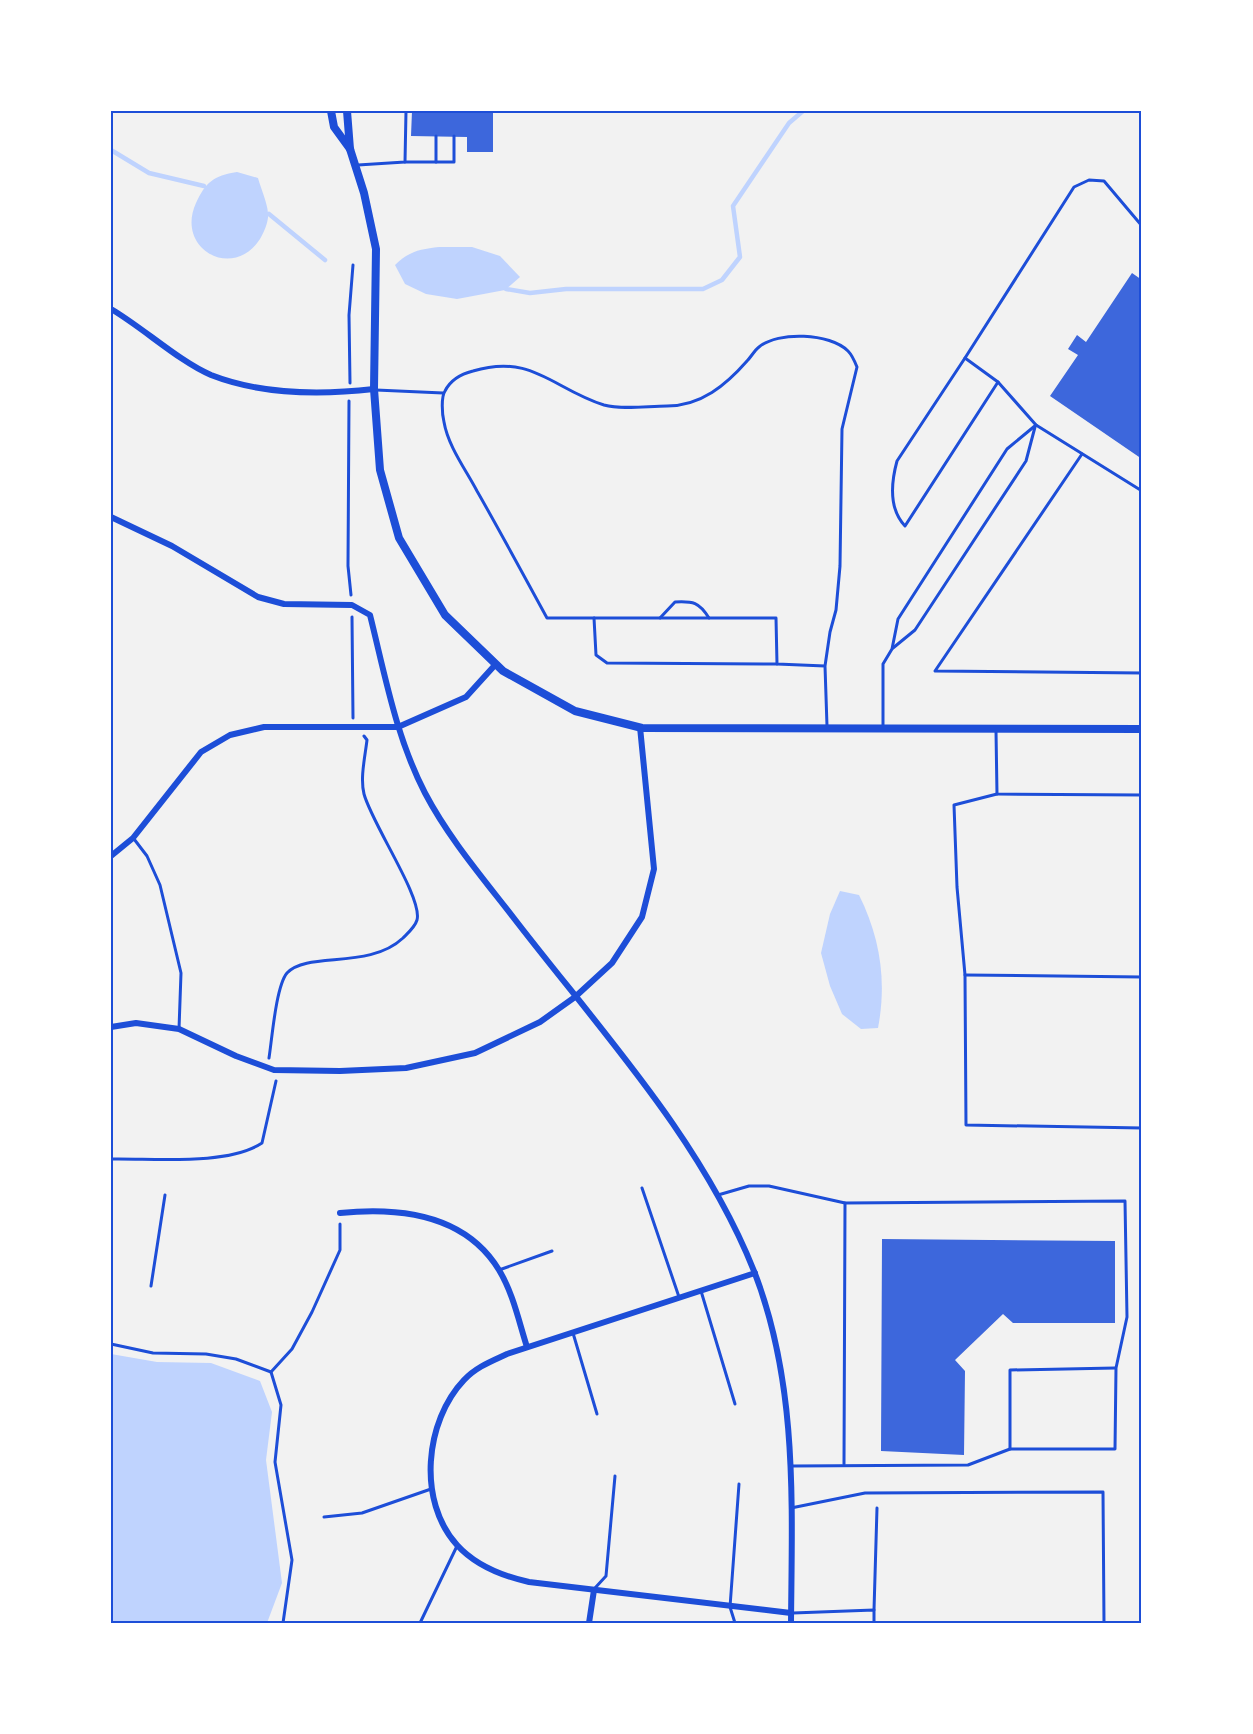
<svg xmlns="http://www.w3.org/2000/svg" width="1253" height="1734" font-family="'Titillium Web',sans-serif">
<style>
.water{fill:#bfd3fe}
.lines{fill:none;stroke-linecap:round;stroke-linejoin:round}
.stream{stroke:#bfd3fe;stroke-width:4.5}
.building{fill:#3d67dc}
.path{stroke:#1d4ed8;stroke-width:3}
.service{stroke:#1d4ed8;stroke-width:3}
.minor{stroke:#1d4ed8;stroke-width:6}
.tertiary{stroke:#1d4ed8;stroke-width:8}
.neatline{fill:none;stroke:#1d4ed8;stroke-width:2}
</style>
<rect width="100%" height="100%" fill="#f2f2f2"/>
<!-- water -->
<g class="water">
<path d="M237,172L258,178C261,189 267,202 268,213C269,221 264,232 260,239C233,281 175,249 196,203C206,182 213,176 237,172Z"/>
<path d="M439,247H472L500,256L520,277L505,290L457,299L426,294L405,284L395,265C409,251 421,249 439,247Z"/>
<path d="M840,891L859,895C880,937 887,981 878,1028L861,1029L842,1014L830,986L821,953L830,914Z"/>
<polygon points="111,1354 157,1362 211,1363 260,1381 272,1412 266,1460 282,1583 267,1623 111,1623"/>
</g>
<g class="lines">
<!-- stream -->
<g class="stream">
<polyline points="111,150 149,173 204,186"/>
<polyline points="269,214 325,260"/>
<polyline points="506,289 530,293 566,289 703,289 722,280 740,257 733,206 789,123 803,111"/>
</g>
</g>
<!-- building -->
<g class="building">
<polygon points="412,111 493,111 493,152 467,152 467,137 411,136"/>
<polygon points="1132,273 1142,280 1142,459 1050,396 1078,355 1068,349 1077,335 1086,342"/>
<polygon points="882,1239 1115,1241 1115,1323 1013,1323 1003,1314 955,1360 965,1371 964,1455 881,1451"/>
</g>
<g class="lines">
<!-- path -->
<g class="path">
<polyline points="350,383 349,315 353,265"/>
<polyline points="349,401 348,566 351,595"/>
<polyline points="352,617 353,718"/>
<path d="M269,1058C272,1039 276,986 287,973C308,951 369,970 403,938C408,933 415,927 417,920C423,898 372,824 364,794C360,778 365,757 367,740L364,736"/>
<path d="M111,1159C153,1158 227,1166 262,1143L276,1081"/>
<polyline points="111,1344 153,1353 206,1354 236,1359 271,1372 292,1349 312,1312 340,1250 340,1224"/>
<polyline points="271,1372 281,1405 275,1462 292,1560 283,1623"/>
</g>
<!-- service -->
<g class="service">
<polyline points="405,162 454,162 454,136"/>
<polyline points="436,162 436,136"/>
<polyline points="358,165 405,162 406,111"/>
<polyline points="1142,226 1104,181 1089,180 1074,187 965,358 998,382 1036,425 1142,491"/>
<path d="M965,358L897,461C891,483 889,509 905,526L998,382"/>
<polyline points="376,390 443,393"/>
<polyline points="1082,454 935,671 1142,673"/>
<polyline points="594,618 596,655 607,663 777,664"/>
<path d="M660,618L675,602C693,601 699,602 709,618"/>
<polyline points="893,648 915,630 1026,461 1035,427"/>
<path d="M825,666L777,664L776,618H547C524,576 501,533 477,491C466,470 448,446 444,422C442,414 441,397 445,391C451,379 461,374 473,371C532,353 553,389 604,405C622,410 648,406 667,406C701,406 726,385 747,361C751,357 754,351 759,347C778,331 830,333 848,351C852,355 855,362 857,367L842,429L840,566L836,610L830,632L825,666L827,726"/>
<polyline points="883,726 883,664 892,649 898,619 1007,449 1036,425"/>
<polyline points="996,731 997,794 1142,795"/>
<polyline points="997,794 954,805 957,887 965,975 966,1125 1142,1128"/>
<polyline points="134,839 147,856 160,885 181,973 179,1029"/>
<polyline points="965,975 1142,977"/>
<polyline points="642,1188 679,1297"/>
<polyline points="718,1195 749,1186 769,1186 845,1203 1125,1201 1127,1317 1116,1368 1115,1449 1010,1449 968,1465 792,1466"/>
<polyline points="499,1270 552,1251"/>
<polyline points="151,1286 165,1195"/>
<polyline points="701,1291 735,1404"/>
<polyline points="573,1333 597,1414"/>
<polyline points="1010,1449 1010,1370 1115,1368"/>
<polyline points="844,1464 845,1203"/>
<polyline points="791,1508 865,1493 1103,1492 1104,1623"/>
<polyline points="324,1517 362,1513 431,1489"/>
<polyline points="595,1588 606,1576 615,1476"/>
<polyline points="874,1610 877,1508"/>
<polyline points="793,1613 874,1610 874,1623"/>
<polyline points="420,1623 457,1546"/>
<polyline points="735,1623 730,1607 739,1484"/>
</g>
<!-- minor -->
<g class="minor">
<path d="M111,309C142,327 180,362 211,375C262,395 321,395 374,389"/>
<path d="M111,517L172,546L258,597L284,604L352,605L370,615C385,675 396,737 425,793C448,837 482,877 513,917C599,1029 701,1138 754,1271C798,1384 792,1504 791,1623"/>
<polyline points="111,856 133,838 201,752 230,735 264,727 398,727 466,697 495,665"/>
<polyline points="111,1027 136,1023 179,1029 236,1056 274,1070 340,1071 406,1068 475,1053 540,1022 575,997 612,963 642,917 654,869 640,727"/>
<path d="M340,1213C399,1207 465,1214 499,1270C513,1293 519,1322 527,1347"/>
<path d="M755,1273L507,1354C492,1361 476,1367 464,1380C425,1421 417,1501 457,1545C476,1566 502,1576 529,1582L791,1613"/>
<polyline points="589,1623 594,1590"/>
</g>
<!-- tertiary -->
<g class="tertiary">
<polyline points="331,111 334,127 350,149"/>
<polyline points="347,111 350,149 364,193 376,249 374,389 380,470 399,538 445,615 503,671 575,711 642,728 1142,729"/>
</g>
</g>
<!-- border -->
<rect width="1253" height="1734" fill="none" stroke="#ffffff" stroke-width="225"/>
<rect x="112" y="112" width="1028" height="1510" class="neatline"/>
</svg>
